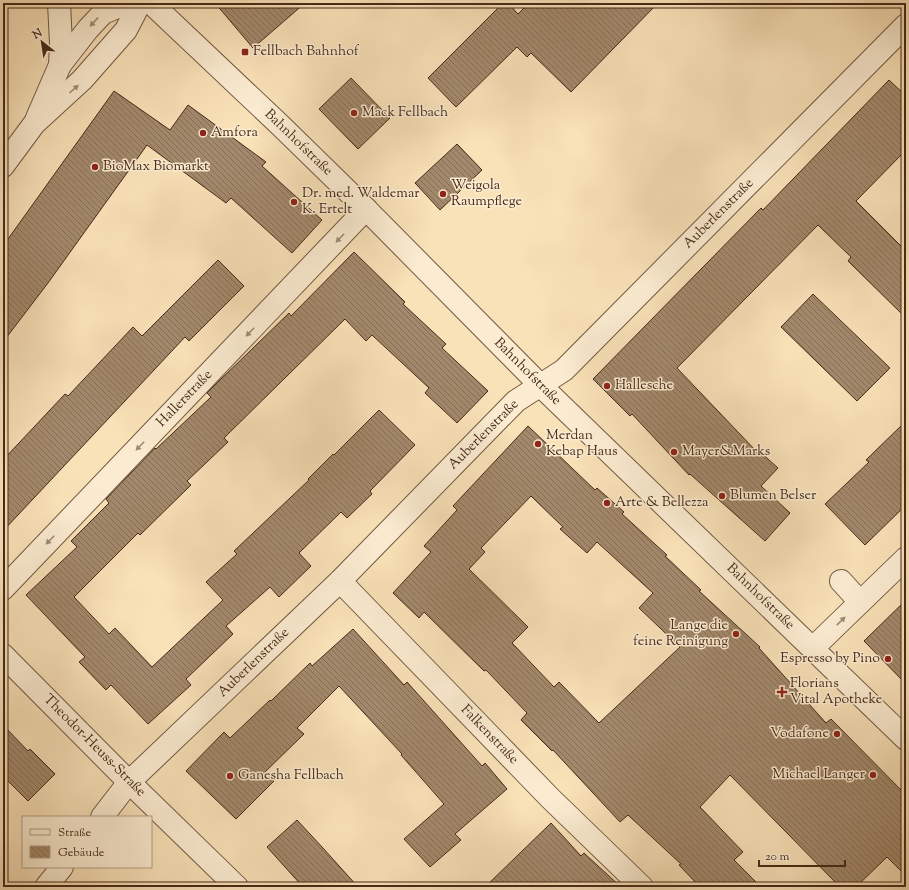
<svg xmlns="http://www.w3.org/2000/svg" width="909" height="890" font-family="'Sorts Mill Goudy',serif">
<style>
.building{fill:url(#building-back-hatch);stroke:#462a19;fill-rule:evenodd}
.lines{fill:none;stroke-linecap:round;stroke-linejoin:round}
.minor-casing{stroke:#735841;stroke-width:24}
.minor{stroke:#fbecd1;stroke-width:22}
.oneway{fill:#a08b75}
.poi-dot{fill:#8f2418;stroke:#fbecd1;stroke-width:1.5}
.labels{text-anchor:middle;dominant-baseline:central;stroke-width:3;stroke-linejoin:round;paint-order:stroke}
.poi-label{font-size:14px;fill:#462a19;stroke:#fbecd1;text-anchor:start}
.street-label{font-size:14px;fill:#462a19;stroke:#fbecd1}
</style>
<defs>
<pattern id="building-back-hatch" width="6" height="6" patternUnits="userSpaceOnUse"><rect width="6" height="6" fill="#a3896c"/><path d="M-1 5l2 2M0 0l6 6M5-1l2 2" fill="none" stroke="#877058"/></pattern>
</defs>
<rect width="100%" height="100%" fill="#f9e1b8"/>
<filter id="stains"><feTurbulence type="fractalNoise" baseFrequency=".005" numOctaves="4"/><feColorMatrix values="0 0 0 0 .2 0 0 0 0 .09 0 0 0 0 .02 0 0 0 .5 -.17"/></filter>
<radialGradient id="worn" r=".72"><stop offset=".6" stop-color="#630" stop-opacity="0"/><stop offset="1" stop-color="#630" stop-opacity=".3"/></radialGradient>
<!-- building -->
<g class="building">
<polygon points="215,3 305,3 253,48"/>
<polygon points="503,3 508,3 518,14 529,3 658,3 571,92 531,53 527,57 517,47 456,107 428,78"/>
<polygon points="351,78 390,118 358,149 319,109"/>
<polygon points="889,80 906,96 906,150 856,201 906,251 906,318 848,261 851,257 818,225 677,368 757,452 759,451 778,468 761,486 790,513 765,541 690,474 689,475 632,414 630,416 593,379 761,208 763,210"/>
<polygon points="114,91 170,130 188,105 266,162 262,166 322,220 292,253 231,198 226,203 147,145 48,283 3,342 3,246"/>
<polygon points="457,144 482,170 440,210 415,183"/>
<polygon points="354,252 405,302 403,304 446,344 442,348 488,391 457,423 425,393 429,388 372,335 366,341 345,319 224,438 228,442 187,481 191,485 140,535 138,533 74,597 109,634 115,628 152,667 223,600 206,582 237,554 234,551 309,480 308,479 333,454 334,455 379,410 415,445 370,491 372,494 347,518 341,512 299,553 311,566 279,597 270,587 226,626 233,634 186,679 191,685 148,724 111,685 106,690 79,662 85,657 26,595 77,547 71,541 109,503 106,499 155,448 156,449 211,397 207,393 216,384 289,313 291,316"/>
<polygon points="218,260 244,286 189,341 185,337 3,531 3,460 65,394 68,396 133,327 142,336"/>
<polygon points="813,294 890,368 857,401 781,327"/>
<polygon points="906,421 906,505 865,545 825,504 869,462 866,460"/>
<path d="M528,426L595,490L597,488L624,512L622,514L667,555L665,556L701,590L699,591L760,647L759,648L826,723L831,719L906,795V876L887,857L856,887H840L730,775L700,807L743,852L734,860L761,887H700L679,865L681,864L628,815L620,822L553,750L552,751L521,720L527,713L486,670L484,671L424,612L419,618L393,593L431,552L424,546L457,510L453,506ZM531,496L563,527L560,529L587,553L597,542L653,593L639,608L680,647L599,723L559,682L554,687L512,643L528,627L469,569L485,552L481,548Z"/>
<polygon points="906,600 906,684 864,641"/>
<polygon points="353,629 404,685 407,682 482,766 485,763 507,789 455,834 461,840 430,867 404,839 444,804 401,755 402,754 339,686 297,728 304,734 265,772 274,781 236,819 186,771 224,732 230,738 270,700 271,701 310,663 312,666"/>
<polygon points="3,725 28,751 30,749 55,774 28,801 3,776"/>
<polygon points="297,820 322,847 358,887 303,887 267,847"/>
<polygon points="551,823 581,856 584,853 621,887 485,887"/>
</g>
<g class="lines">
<defs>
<g id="minor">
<polyline points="59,3 61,44 60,65"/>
<polyline points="151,3 280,125 366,209 541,386 906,739"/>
<polyline points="37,118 60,65 88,29 103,13 127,3"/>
<polyline points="3,166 34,124 82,80 126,30 140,3"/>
<polyline points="340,581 550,798 642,887"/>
<polyline points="841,581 860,602"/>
<polyline points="3,589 366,209"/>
<polyline points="813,648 906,558"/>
<polyline points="3,655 129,782 237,887"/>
<polyline points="102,817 129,782 340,581 516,401 564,370 906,25"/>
<polyline points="46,887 62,867"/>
</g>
</defs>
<!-- minor casing -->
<use href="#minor" class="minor-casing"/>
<!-- minor -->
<use href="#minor" class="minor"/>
</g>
<!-- one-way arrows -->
<defs><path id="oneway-solid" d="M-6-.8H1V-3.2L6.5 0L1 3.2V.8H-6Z"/></defs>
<g class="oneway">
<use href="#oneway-solid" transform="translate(94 22) rotate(133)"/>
<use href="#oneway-solid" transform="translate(74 89) rotate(-42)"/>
<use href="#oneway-solid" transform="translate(340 238) rotate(134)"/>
<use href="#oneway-solid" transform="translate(250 332) rotate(134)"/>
<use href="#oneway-solid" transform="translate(140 446) rotate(134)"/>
<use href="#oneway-solid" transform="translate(50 540) rotate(134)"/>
<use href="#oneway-solid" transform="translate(841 621) rotate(-44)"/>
</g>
<!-- markers -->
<g class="poi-dot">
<rect x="241" y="48" width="8" height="8" rx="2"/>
<circle cx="354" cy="113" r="4"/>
<circle cx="203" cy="133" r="4"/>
<circle cx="95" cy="167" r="4"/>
<circle cx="443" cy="194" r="4"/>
<circle cx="294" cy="202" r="4"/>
<circle cx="607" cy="386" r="4"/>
<circle cx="538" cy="444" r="4"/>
<circle cx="674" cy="452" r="4"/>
<circle cx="722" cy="496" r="4"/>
<circle cx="607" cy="503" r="4"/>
<circle cx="736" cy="634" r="4"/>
<circle cx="888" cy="659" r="4"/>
<path d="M780 686h4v4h4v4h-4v4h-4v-4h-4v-4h4z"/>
<circle cx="837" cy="734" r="4"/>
<circle cx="873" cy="775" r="4"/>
<circle cx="230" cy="776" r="4"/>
</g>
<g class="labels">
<!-- poi labels -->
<g class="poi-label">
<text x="253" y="52">Fellbach Bahnhof</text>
<text x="362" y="113">Mack Fellbach</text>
<text x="211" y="133">Amfora</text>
<text x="103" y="167">BioMax Biomarkt</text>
<text x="451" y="186">Weigola<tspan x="451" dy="16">Raumpflege</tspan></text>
<text x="302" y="194">Dr. med. Waldemar<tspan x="302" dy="16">K. Ertelt</tspan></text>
<text x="615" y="386">Hallesche</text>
<text x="546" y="436">Merdan<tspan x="546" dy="16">Kebap Haus</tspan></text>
<text x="682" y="452">Mayer&amp;Marks</text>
<text x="730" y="496">Blumen Belser</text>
<text x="615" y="503">Arte &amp; Bellezza</text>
<text x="728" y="626" text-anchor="end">Lange die<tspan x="728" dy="16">feine Reinigung</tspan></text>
<text x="880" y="659" text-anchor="end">Espresso by Pino</text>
<text x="790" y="684">Florians<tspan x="790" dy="16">Vital Apotheke</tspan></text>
<text x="829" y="734" text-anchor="end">Vodafone</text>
<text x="865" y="775" text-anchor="end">Michael Langer</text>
<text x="238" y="776">Ganesha Fellbach</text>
</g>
<!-- street labels -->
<g class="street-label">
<text transform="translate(298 143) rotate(44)">Bahnhofstraße</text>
<text transform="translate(719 214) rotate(-45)">Auberlenstraße</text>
<text transform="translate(527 372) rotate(45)">Bahnhofstraße</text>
<text transform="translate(185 399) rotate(-46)">Hallerstraße</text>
<text transform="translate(484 435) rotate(-45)">Auberlenstraße</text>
<text transform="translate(760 597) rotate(44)">Bahnhofstraße</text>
<text transform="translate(254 663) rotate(-44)">Auberlenstraße</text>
<text transform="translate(489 735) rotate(46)">Falkenstraße</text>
<text transform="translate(94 746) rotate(45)">Theodor-Heuss-Straße</text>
</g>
</g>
<!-- margin -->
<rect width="909" height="890" fill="none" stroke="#f9e1b8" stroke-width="16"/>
<rect x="4" y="4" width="901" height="882" fill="none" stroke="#462a19" stroke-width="2"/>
<rect x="8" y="8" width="893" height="874" fill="none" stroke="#462a19"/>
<!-- legend -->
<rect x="22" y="816" width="130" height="52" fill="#fbecd1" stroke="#b39e87"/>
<rect x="30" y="829" width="20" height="6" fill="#fbecd1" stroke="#b39e87"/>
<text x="58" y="836" font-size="12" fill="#462a19">Straße</text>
<rect x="30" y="846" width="20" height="12" fill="url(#building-back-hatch)" stroke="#b39e87"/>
<text x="58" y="856" font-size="12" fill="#462a19">Gebäude</text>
<!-- north arrow -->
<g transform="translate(42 42) rotate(330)" stroke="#fbecd1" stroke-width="3" paint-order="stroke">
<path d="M0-3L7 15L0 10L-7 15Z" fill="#462a19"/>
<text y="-6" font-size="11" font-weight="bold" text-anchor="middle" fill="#462a19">N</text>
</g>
<!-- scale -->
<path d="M759 860v6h86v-6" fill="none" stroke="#462a19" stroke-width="2"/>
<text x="765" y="860" font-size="12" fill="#462a19" stroke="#fbecd1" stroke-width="3" paint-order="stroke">20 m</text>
<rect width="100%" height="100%" filter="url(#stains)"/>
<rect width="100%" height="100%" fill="url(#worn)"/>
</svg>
